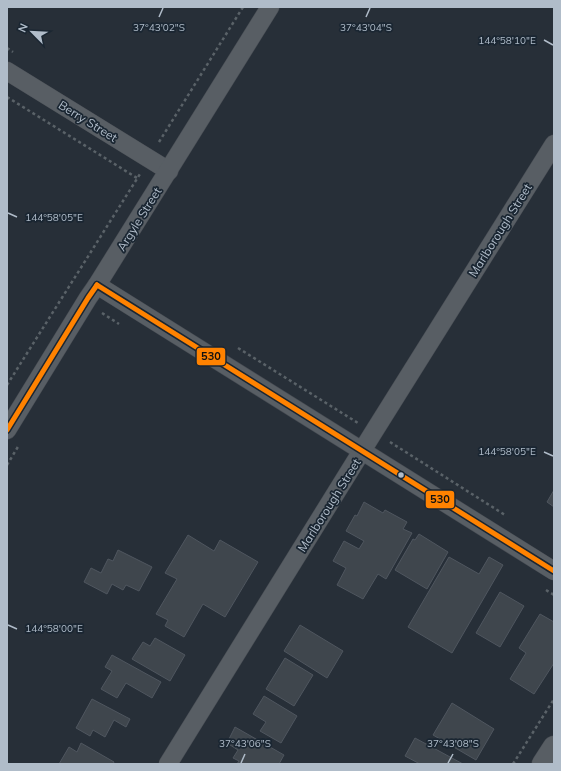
<svg xmlns="http://www.w3.org/2000/svg" width="561" height="771" font-family="Mulish,sans-serif">
<style>
.building{fill:#3f464d;stroke:#4f565f}
.lines{fill:none;stroke-linecap:round;stroke-linejoin:round}
.minor-casing{stroke:#464b52;stroke-width:19}
.tertiary-casing{stroke:#464b52;stroke-width:23}
.path{stroke:#5a6268;stroke-width:2.5;stroke-dasharray:3 3;stroke-linecap:butt}
.minor{stroke:#585e64;stroke-width:18}
.tertiary{stroke:#585e64;stroke-width:22}
.bus-1-casing{stroke:#1a2632;stroke-width:8}
.bus-1{stroke:#ff8200;stroke-width:5}
.ticks{fill:none;stroke:#b0bcc9;stroke-width:1.5}
.bus-dot{fill:#b0bcc9;stroke:#1a2632;stroke-width:1.5}
.labels{text-anchor:middle;dominant-baseline:central;stroke-width:3.5;stroke-linejoin:round;paint-order:stroke}
.street-label{font-size:12px;fill:#b0bcc9;stroke:#1a2632}
.ticks-label{font-size:10px;text-anchor:middle;fill:#b0bcc9;stroke:#1a2632;stroke-width:3.5;stroke-linejoin:round;paint-order:stroke}
.line-badge{stroke:#1a2632;stroke-width:1.5}
.pale-badge-label{font-size:11px;text-anchor:middle;font-weight:bold;fill:#111}
</style>
<rect width="100%" height="100%" fill="#272f38"/>
<!-- building -->
<g class="building">
<polygon points="554,490 554,507 547,502"/>
<polygon points="364,502 383,513 385,510 407,522 403,529 412,533 386,579 378,574 363,599 337,585 346,568 333,561 344,541 359,549 364,541 346,531 355,515 357,516"/>
<polygon points="419,534 448,552 427,589 395,570 413,539 415,540"/>
<polygon points="188,535 214,551 220,540 258,562 225,617 203,604 184,637 165,626 168,620 156,614 177,579 165,573"/>
<polygon points="118,550 152,567 139,591 126,585 123,590 112,584 107,594 84,582 91,568 101,573 108,559 113,561"/>
<polygon points="449,557 479,574 489,557 503,565 452,653 408,627"/>
<polygon points="500,592 524,606 500,647 476,633"/>
<polygon points="540,614 554,622 554,663 534,694 510,679 526,653 519,648"/>
<polygon points="300,625 343,651 327,678 284,651"/>
<polygon points="155,638 185,655 170,681 132,659 143,642 150,646"/>
<polygon points="112,655 161,682 152,698 126,683 117,698 101,689 112,671 105,667"/>
<polygon points="285,658 313,675 294,706 266,689"/>
<polygon points="264,696 297,716 281,743 260,731 266,722 253,714"/>
<polygon points="92,699 130,719 126,727 114,720 105,737 93,730 90,736 76,728"/>
<polygon points="452,703 494,729 476,760 433,735"/>
<polygon points="235,727 284,755 279,764 237,764 239,761 233,758 238,750 227,743"/>
<polygon points="415,738 463,764 420,764 405,756"/>
<polygon points="81,743 114,762 113,764 59,764 69,747 77,752"/>
</g>
<g class="lines">
<defs>
<g id="minor">
<polyline points="7,71 169,171"/>
<polyline points="97,285 554,571"/>
<polyline points="7,430 88,298 97,285 270,7"/>
<polyline points="168,764 373,433 554,144"/>
</g>
<polyline id="tertiary" points="543,764 554,747"/>
</defs>
<!-- minor casing -->
<use href="#minor" class="minor-casing"/>
<!-- tertiary casing -->
<use href="#tertiary" class="tertiary-casing"/>
<!-- path -->
<g class="path">
<polyline points="7,48 13,52"/>
<polyline points="7,97 137,178"/>
<polyline points="159,142 243,7"/>
<polyline points="102,313 119,324"/>
<polyline points="238,348 358,423"/>
<polyline points="7,385 140,174"/>
<polyline points="390,442 505,515"/>
<polyline points="7,465 19,445"/>
<polyline points="546,590 554,595"/>
<polyline points="513,764 554,699"/>
</g>
<!-- minor -->
<use href="#minor" class="minor"/>
<!-- tertiary -->
<use href="#tertiary" class="tertiary"/>
<defs>
<g id="bus-1">
<polyline points="97,285 554,571"/>
<polyline points="7,430 88,298 97,285"/>
</g>
</defs>
<!-- bus-1 casing -->
<use href="#bus-1" class="bus-1-casing"/>
<!-- bus-1 -->
<use href="#bus-1" class="bus-1"/>
</g>
<!-- ticks -->
<path class="ticks" d="M159,17L163,8M366,17L370,8M544,40L553,45M8,213L17,217M544,452L553,456M8,625L17,629M241,763L245,754M448,763L453,754"/>
<!-- markers -->
<circle class="bus-dot" cx="401" cy="475" r="3.5"/>
<g class="labels">
<!-- street labels -->
<g class="street-label">
<text transform="translate(88 121) rotate(32)">Berry Street</text>
<text transform="translate(139 219) rotate(-58)">Argyle Street</text>
<text transform="translate(500 230) rotate(-58)">Marlborough Street</text>
<text transform="translate(329 505) rotate(-58)">Marlborough Street</text>
</g>
</g>
<g class="ticks-label">
<text x="159" y="31">37°43'02"S</text>
<text x="366" y="31">37°43'04"S</text>
<text x="507" y="44">144°58'10"E</text>
<text x="54" y="221">144°58'05"E</text>
<text x="507" y="455">144°58'05"E</text>
<text x="54" y="632">144°58'00"E</text>
<text x="245" y="747">37°43'06"S</text>
<text x="453" y="747">37°43'08"S</text>
</g>
<g class="line-badge">
<rect x="196" y="347" width="30" height="19" rx="4" fill="#ff8200"/>
<rect x="425" y="490" width="30" height="19" rx="4" fill="#ff8200"/>
</g>
<g class="pale-badge-label">
<text x="211" y="360">530</text>
<text x="440" y="503">530</text>
</g>
<!-- border -->
<rect width="561" height="771" fill="none" stroke="#b0bcc9" stroke-width="16"/>
<!-- north arrow -->
<g transform="translate(32 32) rotate(294)" stroke="#1a2632" stroke-width="3" paint-order="stroke">
<path d="M0-3L7 15L0 10L-7 15Z" fill="#b0bcc9"/>
<text y="-6" font-size="11" font-weight="bold" text-anchor="middle" fill="#b0bcc9">N</text>
</g>
</svg>
